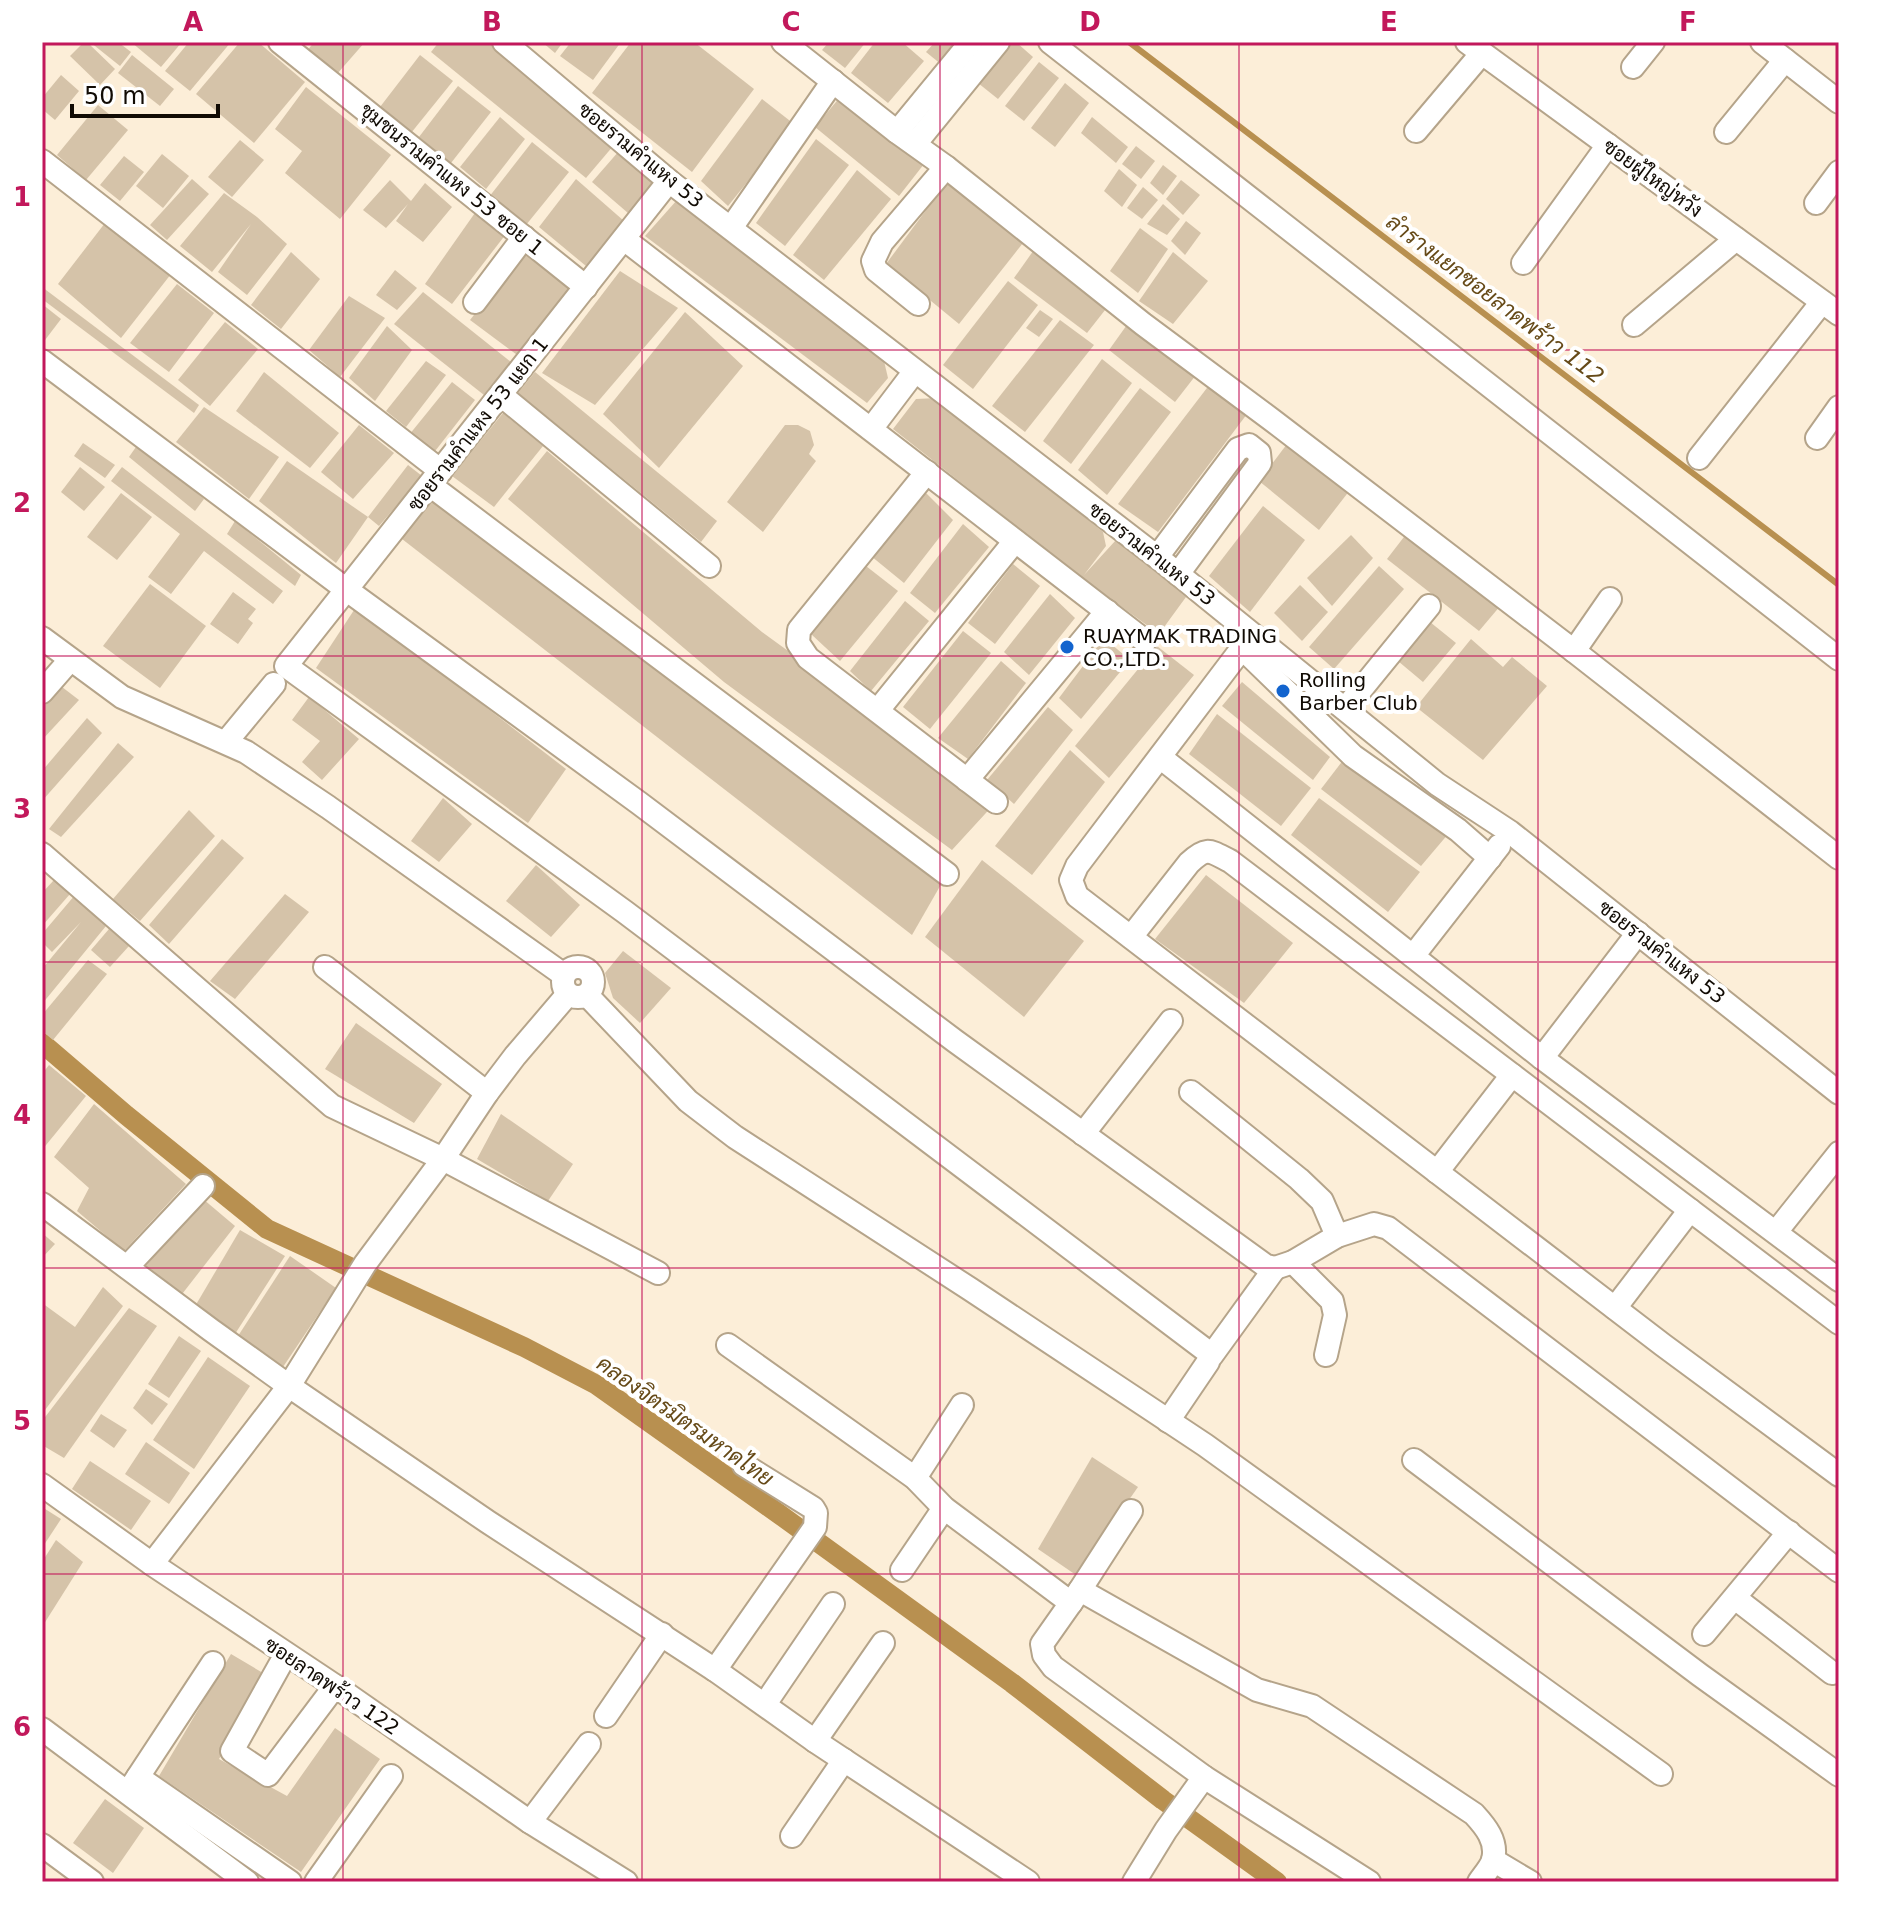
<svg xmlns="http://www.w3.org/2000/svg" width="1881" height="1924" font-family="'DejaVu Sans',Sarabun,sans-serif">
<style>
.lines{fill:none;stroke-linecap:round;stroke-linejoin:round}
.stream{stroke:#b89050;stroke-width:6}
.canal{stroke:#b89050;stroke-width:20}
.building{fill:#d5c3a9}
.minor-casing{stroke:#b5a48a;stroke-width:26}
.minor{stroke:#fff;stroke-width:22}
.grid{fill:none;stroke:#c2185b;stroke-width:2;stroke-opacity:0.55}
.poi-dot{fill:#1364ce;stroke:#fff;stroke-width:3}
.labels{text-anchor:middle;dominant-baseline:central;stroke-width:8;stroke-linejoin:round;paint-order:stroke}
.street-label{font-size:20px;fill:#110b04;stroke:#fff}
.poi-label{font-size:20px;fill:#110b04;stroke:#fff;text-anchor:start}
.water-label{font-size:22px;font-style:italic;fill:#664a18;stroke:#fff}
.neatline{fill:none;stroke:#c2185b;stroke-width:3}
.grid-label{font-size:26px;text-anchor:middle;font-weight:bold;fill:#c2185b}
</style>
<rect width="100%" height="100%" fill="#fceed8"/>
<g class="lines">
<!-- stream -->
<polyline class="stream" points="1129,42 1839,585"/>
<!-- canal -->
<polyline class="canal" points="42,1043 126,1115 267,1229 524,1347 597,1385 779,1514 1012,1683 1163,1800 1277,1882"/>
</g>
<!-- building -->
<g class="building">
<polygon points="84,42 87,42 115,69 100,85 70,56"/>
<polygon points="90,42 118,42 131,52 120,66"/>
<polygon points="131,42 182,42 161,67"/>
<polygon points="189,42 231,42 190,91 165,71"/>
<polygon points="240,42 258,42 305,82 254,143 196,94"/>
<polygon points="314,42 365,42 337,74 307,51"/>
<polygon points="439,42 489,42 614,145 586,178 431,52"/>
<polygon points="542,42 563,42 555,53"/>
<polygon points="571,42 621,42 593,80 560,56"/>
<polygon points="631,42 694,42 754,89 692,172 592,93"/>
<polygon points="829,42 866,42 845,68 822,50"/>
<polygon points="875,42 902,42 924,61 888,103 851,73"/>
<polygon points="935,42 960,42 942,65 926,52"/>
<polygon points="1010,42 1016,42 1033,57 998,99 978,83"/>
<polygon points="132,55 174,89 160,106 118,73"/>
<polygon points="420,55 453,81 411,133 380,107"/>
<polygon points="1039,62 1059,78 1024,121 1005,106"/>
<polygon points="61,75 79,91 55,120 42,109 42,98"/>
<polygon points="1065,83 1089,103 1055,147 1031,128"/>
<polygon points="458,86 491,112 451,163 419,137"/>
<polygon points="306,87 391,155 340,219 285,173 302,151 275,129"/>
<polygon points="841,96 924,164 899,196 815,127"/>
<polygon points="762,99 794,124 728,206 701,181"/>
<polygon points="98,105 128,130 86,180 57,155"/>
<polygon points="500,117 525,139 486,189 460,167"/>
<polygon points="1092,117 1128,147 1116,163 1081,133"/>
<polygon points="816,139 849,165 785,246 756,223"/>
<polygon points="240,140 264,160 232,197 208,177"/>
<polygon points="532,142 569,172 526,225 489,197"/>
<polygon points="1136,146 1155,161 1141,179 1122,164"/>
<polygon points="619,151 655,181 628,213 592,182"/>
<polygon points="162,154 189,176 163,208 136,186"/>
<polygon points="124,156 144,172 120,201 100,185"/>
<polygon points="1163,165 1177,176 1163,195 1150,183"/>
<polygon points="1119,169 1137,185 1122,207 1104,191"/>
<polygon points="857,170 891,199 824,280 793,255"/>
<polygon points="192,179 209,194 167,240 150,225"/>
<polygon points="576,179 624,221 586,266 539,227"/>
<polygon points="390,180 411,201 425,183 452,207 423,242 396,221 408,204 386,228 363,210"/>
<polygon points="1181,180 1200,195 1183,215 1166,199"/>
<polygon points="947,182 1023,243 959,324 886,264"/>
<polygon points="1143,187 1158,200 1142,219 1127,208"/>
<polygon points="224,193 257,217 287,244 247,295 218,272 251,224 212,272 180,246"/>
<polygon points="677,200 884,361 888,378 867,403 645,236"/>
<polygon points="1163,204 1180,219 1167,235 1147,224"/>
<polygon points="477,210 506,234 452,304 425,284"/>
<polygon points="1186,221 1201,233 1185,255 1171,241"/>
<polygon points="105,223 171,274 121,338 58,284"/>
<polygon points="1140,228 1168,249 1138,293 1110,271"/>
<polygon points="1036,247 1109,305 1087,333 1014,278"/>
<polygon points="525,250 577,293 524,360 470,320"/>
<polygon points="291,252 320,279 281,329 251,305"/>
<polygon points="1173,252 1208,281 1173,324 1139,301"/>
<polygon points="395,270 417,288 397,310 376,295"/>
<polygon points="620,271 678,308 595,405 542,373"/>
<polygon points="1008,281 1038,305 973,389 943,365"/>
<polygon points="177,284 214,313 169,372 130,343"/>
<polygon points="42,287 199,405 194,413 42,299"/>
<polygon points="423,292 511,362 484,395 394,324"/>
<polygon points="349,296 385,318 340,377 309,350"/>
<polygon points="42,304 61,319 42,344"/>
<polygon points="1040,310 1053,319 1039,337 1026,328"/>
<polygon points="685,312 743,366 659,468 603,414"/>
<polygon points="1060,320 1094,345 1025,432 992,406"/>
<polygon points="225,322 258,349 210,406 178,380"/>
<polygon points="1129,322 1196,375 1175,402 1109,350"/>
<polygon points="387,326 412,350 375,401 349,378"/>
<polygon points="1102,359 1132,383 1071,464 1043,441"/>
<polygon points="426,361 446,375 406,427 386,411"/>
<polygon points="264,372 339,433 310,468 236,411"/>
<polygon points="535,372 717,521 701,542 518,393"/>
<polygon points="452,382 475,400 432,455 409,435"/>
<polygon points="1210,384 1247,414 1158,532 1118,504"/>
<polygon points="1140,388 1171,412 1107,495 1078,470"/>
<polygon points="937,398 1103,532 1106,546 1084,575 1116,540 1186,597 1159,634 1082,578 893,429 916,399"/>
<polygon points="204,407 279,457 249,499 176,442"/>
<polygon points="503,413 543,446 494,507 452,476"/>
<polygon points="359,425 394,453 353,499 321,472"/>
<polygon points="785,425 798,425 810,431 814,445 809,454 816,461 763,532 727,502"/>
<polygon points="83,443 115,465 105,478 74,456"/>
<polygon points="138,444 204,499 195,511 129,457"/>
<polygon points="1287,444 1350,490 1319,530 1259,481"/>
<polygon points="547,451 762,632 996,802 952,850 724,682 508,499"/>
<polygon points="287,461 368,517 336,563 259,501"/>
<polygon points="408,465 422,476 379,526 368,517"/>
<polygon points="80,467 105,487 84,511 61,492"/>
<polygon points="122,467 283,591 273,604 204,551 171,594 148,577 180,534 111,481"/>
<polygon points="430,485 947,874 912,935 393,532"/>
<polygon points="925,492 953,520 904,583 871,556"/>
<polygon points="121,493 152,517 117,560 87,537"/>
<polygon points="1263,506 1305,540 1250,612 1209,576"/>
<polygon points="235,521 301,575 295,586 227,534"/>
<polygon points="963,524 989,547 935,613 910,593"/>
<polygon points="1407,533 1501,605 1479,631 1387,559"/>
<polygon points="1351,535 1373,558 1332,606 1307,578"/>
<polygon points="1013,564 1040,586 995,644 968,623"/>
<polygon points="866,566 898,591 840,661 811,634"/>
<polygon points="1379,566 1404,589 1334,669 1309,647"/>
<polygon points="150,584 206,626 160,688 103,646"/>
<polygon points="1300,585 1328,612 1302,641 1274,613"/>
<polygon points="233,592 256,609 248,619 253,623 238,644 210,624"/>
<polygon points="1050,594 1075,618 1029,675 1004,652"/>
<polygon points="905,601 929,621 871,691 850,671"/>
<polygon points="356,607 566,769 528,823 316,668"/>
<polygon points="1430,622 1456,643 1423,682 1398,661"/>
<polygon points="963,631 991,653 930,729 903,707"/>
<polygon points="1104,638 1130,660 1081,719 1059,698"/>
<polygon points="1471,639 1503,667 1512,657 1547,686 1483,760 1416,707"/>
<polygon points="1157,646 1194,675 1109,778 1075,746"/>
<polygon points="1001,661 1026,683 968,759 938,738"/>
<polygon points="1242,682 1330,757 1313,780 1222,706"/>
<polygon points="62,687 79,700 42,740 42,708"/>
<polygon points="309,697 359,739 322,780 302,762 320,741 292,720"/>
<polygon points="1048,707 1073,730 1014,804 987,780"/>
<polygon points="1217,714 1311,788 1281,826 1189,754"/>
<polygon points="87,718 102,733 42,801 42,771"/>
<polygon points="118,743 134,757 61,837 49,829"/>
<polygon points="1070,750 1105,782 1032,875 995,846"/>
<polygon points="1344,759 1449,833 1421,866 1321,789"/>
<polygon points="443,798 472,824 439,862 411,841"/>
<polygon points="1319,798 1420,872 1388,912 1291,835"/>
<polygon points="189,810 215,836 140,921 113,899"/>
<polygon points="222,839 244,858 169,944 149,925"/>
<polygon points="982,860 1084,941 1024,1017 925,937"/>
<polygon points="536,865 580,905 551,937 506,901"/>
<polygon points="1206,875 1293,943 1244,1003 1155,939"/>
<polygon points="54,880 70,894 42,926 42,893"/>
<polygon points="285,894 309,912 235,999 210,981"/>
<polygon points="75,895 106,926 42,1004 42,969 81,922 52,952 42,942 42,934"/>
<polygon points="109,929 129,946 110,967 91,950"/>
<polygon points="623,951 671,988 640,1023 613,998 605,973"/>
<polygon points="88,960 107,974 53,1040 42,1031 42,1015"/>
<polygon points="356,1023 442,1084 414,1123 325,1069"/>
<polygon points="49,1065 86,1096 42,1150 42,1074"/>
<polygon points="94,1104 186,1184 124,1251 77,1211 89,1188 54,1157"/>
<polygon points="501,1114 573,1164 548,1201 477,1159"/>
<polygon points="203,1199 235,1226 179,1298 144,1268"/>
<polygon points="240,1230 285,1256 235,1334 194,1308"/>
<polygon points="42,1233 55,1244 42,1258"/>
<polygon points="290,1256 336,1288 283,1367 238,1336"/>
<polygon points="103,1287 123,1306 42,1414 42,1303 75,1327"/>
<polygon points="129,1308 157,1326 64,1458 42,1445 42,1421"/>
<polygon points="179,1336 201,1351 169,1398 148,1384"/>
<polygon points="208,1357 250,1386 194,1469 153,1440"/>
<polygon points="146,1389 168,1404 152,1425 133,1408"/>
<polygon points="101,1414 127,1430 114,1448 90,1431"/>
<polygon points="146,1442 190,1473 169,1504 125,1474"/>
<polygon points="1092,1457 1138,1487 1076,1575 1038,1549"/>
<polygon points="90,1461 151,1501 131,1530 72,1489"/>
<polygon points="42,1507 61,1519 42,1548"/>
<polygon points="56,1540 83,1562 42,1627 42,1562"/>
<polygon points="231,1654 268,1676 219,1759 287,1796 335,1728 380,1759 301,1872 159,1776"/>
<polygon points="105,1799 144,1828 113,1873 73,1843"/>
</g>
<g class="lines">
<defs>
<g id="minor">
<polyline points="280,42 586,287"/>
<polyline points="504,42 669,181 1157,557 1437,784 1510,832 1839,1093"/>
<polyline points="783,42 897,132 946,167 1143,324 1272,420 1574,651 1839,858"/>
<polyline points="1050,42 1839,659"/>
<polyline points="1467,42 1839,314"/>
<polyline points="1762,42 1839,102"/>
<polyline points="1633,67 1653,42"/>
<polyline points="1416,131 1482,53"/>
<polyline points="897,132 971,42"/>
<polyline points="1726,132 1785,60"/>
<polyline points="915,144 998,42"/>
<polyline points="42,161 441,471"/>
<polyline points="669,181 286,666 625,912 1212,1355 1275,1268"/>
<polyline points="1816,203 1839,172"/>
<polyline points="731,228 833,81"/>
<polyline points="624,239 1145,641"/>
<polyline points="1523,263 1608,145"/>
<polyline points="475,302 524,237"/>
<polyline points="918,304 876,270 873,261 882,242 946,167"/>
<polyline points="1634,325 1736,239"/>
<polyline points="42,361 347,590 639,803 955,1041 1266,1266 1275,1268 1293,1262 1337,1236 1374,1224 1388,1228 1839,1571"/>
<polyline points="501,395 709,566"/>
<polyline points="871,429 915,371"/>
<polyline points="1817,438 1839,407"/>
<polyline points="1699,458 1822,302"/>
<polyline points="927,472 799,630 798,643 808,658 996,802"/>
<polyline points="430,485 947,874"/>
<polyline points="1157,557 1238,449 1249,445 1259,453 1260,463 1178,574"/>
<polyline points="1252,635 1077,866 1071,880 1077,896 1663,1345 1839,1475"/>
<polyline points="42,638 122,697 246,752 328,807 564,975"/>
<polyline points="1242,648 1353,756 1458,830 1490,858"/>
<polyline points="1574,651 1610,599"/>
<polyline points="42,692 70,660"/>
<polyline points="1345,709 1429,606"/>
<polyline points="878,710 1015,541"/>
<polyline points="226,742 274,684"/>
<polyline points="1160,757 1542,1058 1839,1280"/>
<polyline points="967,780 1107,611"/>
<polyline points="42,854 332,1106 443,1159 658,1273"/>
<path d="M1131,937L1189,863C1207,846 1210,851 1230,861L1839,1323"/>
<polyline points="1413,956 1499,846"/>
<circle cx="578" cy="982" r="15"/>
<polyline points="325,967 487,1093"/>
<polyline points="587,995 688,1101 735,1137 970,1289 1205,1445 1661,1774"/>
<polyline points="1542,1058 1638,933"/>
<polyline points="1191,1092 1299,1179 1322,1201 1337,1236"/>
<polyline points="1083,1134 1171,1021"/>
<polyline points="1437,1172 1512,1075"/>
<polyline points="42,1204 211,1330 289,1386 488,1522 715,1670 815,1741 1028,1882"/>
<polyline points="1776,1232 1839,1153"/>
<polyline points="1293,1262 1332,1301 1335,1315 1326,1355"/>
<polyline points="127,1267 203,1186"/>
<polyline points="1615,1308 1690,1210"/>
<polyline points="728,1345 915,1478 944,1508 1071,1603"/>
<polyline points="1168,1421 1208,1362"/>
<polyline points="1414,1460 1700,1675 1839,1775"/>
<polyline points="915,1478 962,1405"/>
<polyline points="42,1485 152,1564 335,1686 530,1822 626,1882"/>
<polyline points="1131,1511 1080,1590 1042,1644 1044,1655 1053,1667 1204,1777 1369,1882"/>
<polyline points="152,1564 289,1386 365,1264 443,1159 487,1093 515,1056 568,994"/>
<polyline points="902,1570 944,1508"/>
<path d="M1080,1590L1257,1690L1312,1706L1474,1814C1485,1826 1498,1841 1493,1860C1491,1867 1483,1876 1479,1882"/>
<polyline points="1735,1598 1832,1673"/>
<polyline points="1704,1634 1789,1532"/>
<polyline points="286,1654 232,1751 268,1775 335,1686"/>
<polyline points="715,1670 815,1527 816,1513 813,1508 744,1465"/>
<polyline points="765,1704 833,1604"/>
<polyline points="606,1716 662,1634"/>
<polyline points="42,1729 247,1882"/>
<polyline points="815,1741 883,1643"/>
<polyline points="138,1777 290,1882"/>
<polyline points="130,1789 213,1663"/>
<polyline points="530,1822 589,1744"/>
<polyline points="792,1836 844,1760"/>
<polyline points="42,1845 92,1882"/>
<polyline points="1493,1860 1530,1882"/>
<polyline points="316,1882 391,1776"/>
<polyline points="1134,1882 1166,1830 1204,1777"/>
</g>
</defs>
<!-- minor casing -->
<use href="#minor" class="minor-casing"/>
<!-- minor -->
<use href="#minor" class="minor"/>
</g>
<!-- grid -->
<path class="grid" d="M343,42V1882M642,42V1882M940,42V1882M1239,42V1882M1538,42V1882M42,350H1839M42,656H1839M42,962H1839M42,1268H1839M42,1574H1839"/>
<!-- markers -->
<g class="poi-dot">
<circle cx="1067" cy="647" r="8"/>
<circle cx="1283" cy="691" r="8"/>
</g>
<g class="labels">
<!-- street labels -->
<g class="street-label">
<text transform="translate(641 155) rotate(39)">ซอยรามคำแหง 53</text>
<text transform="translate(1653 178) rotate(36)">ซอยผู้ใหญ่หวัง</text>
<text transform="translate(452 179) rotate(39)">ชุมชนรามคำแหง 53 ซอย 1</text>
<text transform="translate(478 424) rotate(-52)">ซอยรามคำแหง 53 แยก 1</text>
<text transform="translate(1152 554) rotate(38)">ซอยรามคำแหง 53</text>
<text transform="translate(1662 952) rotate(38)">ซอยรามคำแหง 53</text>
<text transform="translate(332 1686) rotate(34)">ซอยลาดพร้าว 122</text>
</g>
<!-- poi labels -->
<g class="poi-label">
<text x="1083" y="636">RUAYMAK TRADING<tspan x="1083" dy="23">CO.,LTD.</tspan></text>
<text x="1299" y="680">Rolling<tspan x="1299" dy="23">Barber Club</tspan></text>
</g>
<!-- water labels -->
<g class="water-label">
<text transform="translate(1495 299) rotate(37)">ลำรางแยกซอยลาดพร้าว 112</text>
<text transform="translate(685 1421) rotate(35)">คลองจิตรมิตรมหาดไทย</text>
</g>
</g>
<!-- border -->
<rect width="1881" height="1924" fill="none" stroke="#ffffff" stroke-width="88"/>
<!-- scale -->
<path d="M72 104v12h146v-12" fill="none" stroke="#110b04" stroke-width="4"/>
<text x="84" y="104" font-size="24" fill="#110b04" stroke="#ffffff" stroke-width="6" paint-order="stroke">50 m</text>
<rect x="44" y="44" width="1793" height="1836" class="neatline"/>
<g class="grid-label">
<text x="193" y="31">A</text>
<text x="492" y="31">B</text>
<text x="791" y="31">C</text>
<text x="1090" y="31">D</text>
<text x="1389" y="31">E</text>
<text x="1688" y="31">F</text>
<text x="22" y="206">1</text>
<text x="22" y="512">2</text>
<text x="22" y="818">3</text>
<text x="22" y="1124">4</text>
<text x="22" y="1430">5</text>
<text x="22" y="1736">6</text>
</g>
</svg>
